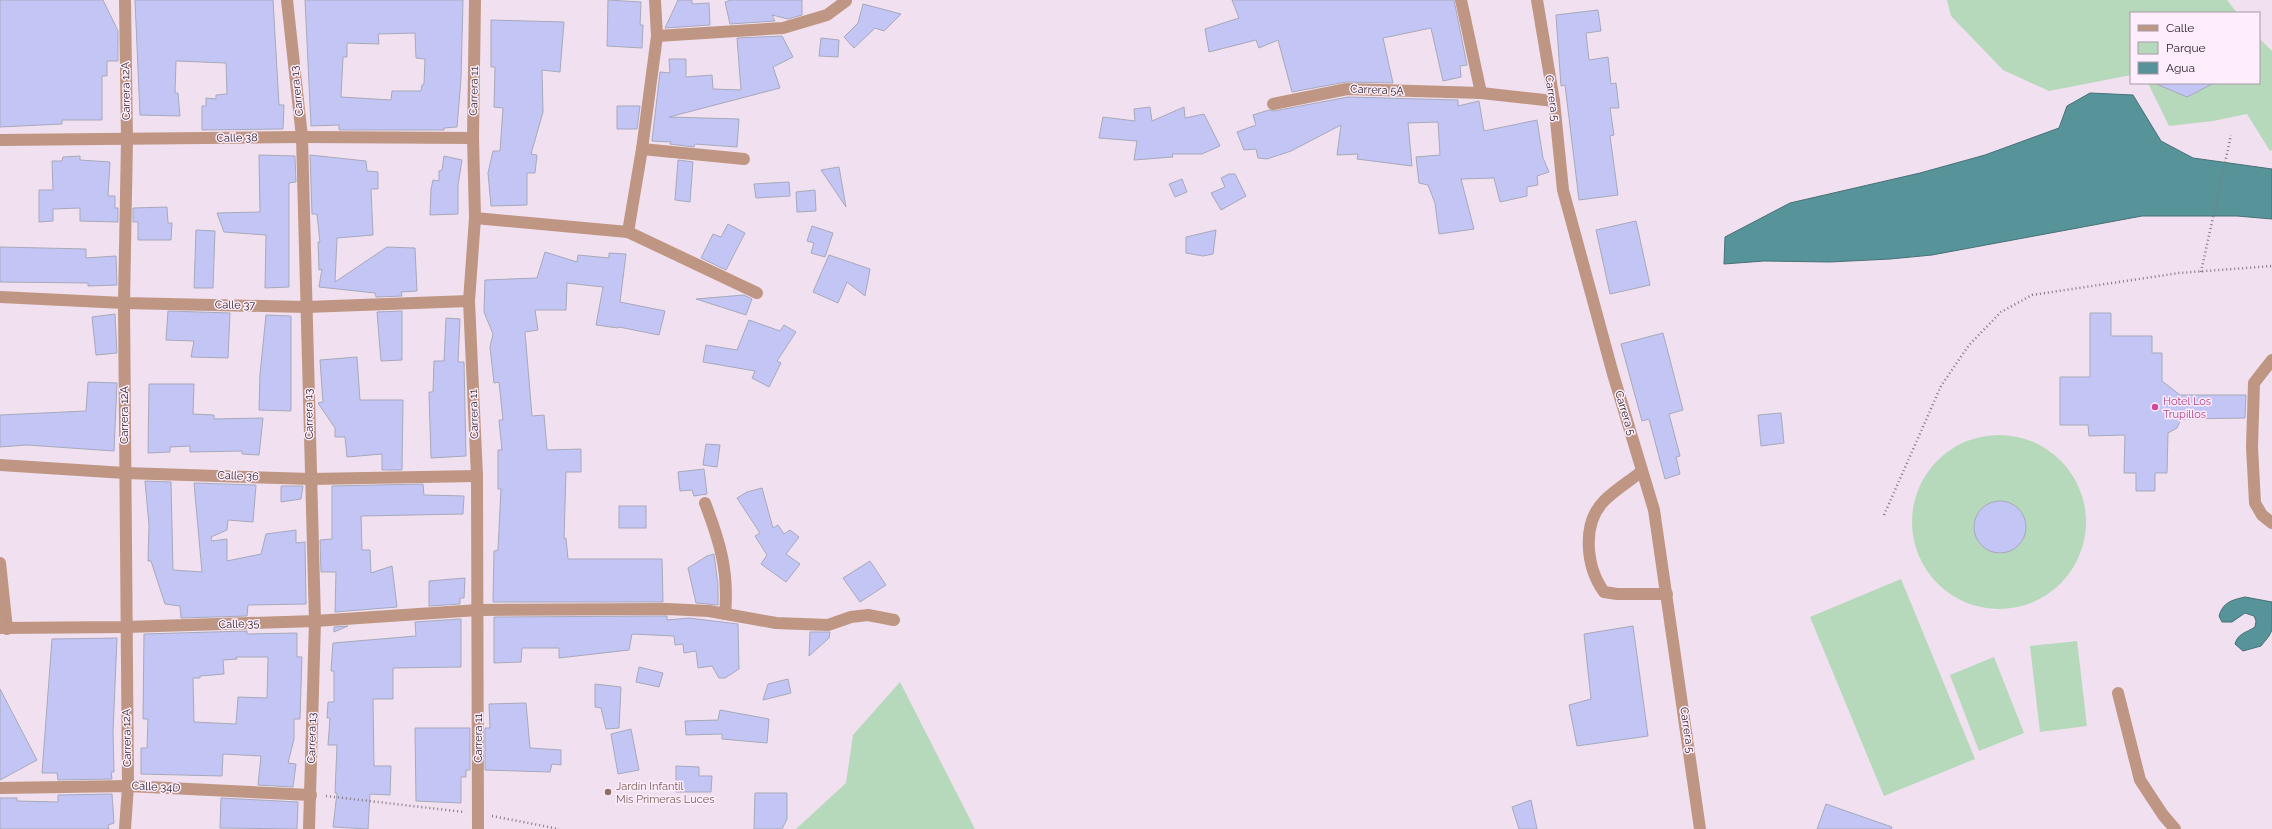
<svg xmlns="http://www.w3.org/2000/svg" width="2272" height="829" font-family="Raleway,sans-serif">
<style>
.green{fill:#b6d9bb}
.water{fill:#56949a;stroke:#477176}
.building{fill:#c3c6f4;stroke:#a7a9bb;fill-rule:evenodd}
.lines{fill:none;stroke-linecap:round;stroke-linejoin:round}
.path{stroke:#837882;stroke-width:2.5;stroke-dasharray:1 3;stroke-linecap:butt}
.minor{stroke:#bf9683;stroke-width:12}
.hotel-dot{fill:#d1479c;stroke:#feedfc;stroke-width:1.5}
.education-dot{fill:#8d6e63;stroke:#feedfc;stroke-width:1.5}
.labels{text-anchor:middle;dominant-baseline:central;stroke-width:3;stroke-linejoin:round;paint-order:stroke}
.street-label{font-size:11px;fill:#241e23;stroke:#feedfc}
.hotel-label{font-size:11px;fill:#b23c85;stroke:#feedfc;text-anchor:start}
.education-label{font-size:11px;fill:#785e54;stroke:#feedfc;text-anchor:start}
</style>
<rect width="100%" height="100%" fill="#f1e0ef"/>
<!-- green -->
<g class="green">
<polygon points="1947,0 2227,0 2237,13 2131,13 2131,75 2049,91 2003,70 1951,16"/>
<polygon points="2259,38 2272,51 2272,150 2270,151 2247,114 2213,121 2169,126 2148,83 2259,83"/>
<circle cx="1999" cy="522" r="87"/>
<polygon points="1901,579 1975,759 1884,796 1810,617"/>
<polygon points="2077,641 2087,726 2040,732 2030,646"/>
<polygon points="1994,657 2024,733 1979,751 1950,675"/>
<polygon points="900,682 975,829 796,829 846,783 853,735"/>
</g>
<!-- water -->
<g class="water">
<polygon points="2090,93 2133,95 2161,141 2193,158 2272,169 2272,219 2237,216 2142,216 1932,255 1890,259 1830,262 1764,261 1724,264 1725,237 1790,203 1920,173 1985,155 2059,128 2067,106"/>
<path d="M2245,597L2272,602V630L2269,636L2261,646L2243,651L2235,644C2238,633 2246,633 2255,627L2256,621L2254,616L2245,613L2232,622H2222L2219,616C2223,602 2232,600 2245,597Z"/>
</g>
<!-- building -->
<g class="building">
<polygon points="0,0 103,0 118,31 118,61 107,61 107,76 102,76 102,120 62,120 62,124 0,127"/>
<polygon points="135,0 273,0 279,105 284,105 283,129 202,130 202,106 206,106 206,98 216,99 216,95 227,94 226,63 176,61 175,93 178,93 180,116 140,115"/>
<path d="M305,0H463L461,79L457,127L444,128V130H339V125L311,126ZM415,33L416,58L425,59L424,84L422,85L421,91H392L391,100L341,97L343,57H347V43L379,44L378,34Z"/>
<polygon points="608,0 641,2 640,25 643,25 642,48 607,46"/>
<polygon points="678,0 692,0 692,4 709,3 710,25 665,28"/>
<polygon points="731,0 802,0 802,15 788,19 772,15 775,21 730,24 725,2"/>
<polygon points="1232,0 1454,0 1467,65 1460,66 1461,77 1443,81 1431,28 1383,38 1393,83 1346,82 1292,92 1278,40 1259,48 1256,40 1209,52 1205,29 1239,18"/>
<polygon points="863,4 901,14 884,31 875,28 854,48 844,37 858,23"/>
<polygon points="1598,10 1601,31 1586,33 1589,60 1608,57 1611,84 1616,83 1619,108 1610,108 1614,135 1610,136 1618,195 1579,200 1565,85 1561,86 1556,15"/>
<polygon points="491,20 564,22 560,72 542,70 543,112 531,154 537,155 535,173 527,173 527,205 491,206 488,173 493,151 500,151 503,108 494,107 495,67 491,67"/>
<polygon points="782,36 793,57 773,67 780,88 669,117 739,119 737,147 695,144 694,147 670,144 671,142 652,141 660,72 670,73 669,59 686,59 686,77 712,75 713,89 741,90 737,38"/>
<polygon points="821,38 839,40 838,57 819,56"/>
<polygon points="2154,83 2214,83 2187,97"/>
<polygon points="1348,97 1458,100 1458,106 1479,101 1484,131 1537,120 1543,158 1549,172 1537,176 1538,185 1527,187 1527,196 1500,202 1494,178 1461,179 1474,229 1439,234 1435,203 1428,185 1419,183 1416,157 1440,155 1438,122 1408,123 1412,166 1357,159 1358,154 1337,155 1341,125 1291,151 1267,159 1258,158 1256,149 1244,150 1237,132 1256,125 1253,115 1269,110 1274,111"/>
<polygon points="617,106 640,106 637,129 617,129"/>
<polygon points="1150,107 1152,121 1184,107 1185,118 1204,114 1220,146 1202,154 1172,154 1173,157 1134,160 1137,141 1099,138 1103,117 1135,121 1134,109"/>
<polygon points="259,155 295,156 296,182 289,183 289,287 265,288 266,235 224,232 217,213 260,212"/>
<polygon points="310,155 366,161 367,171 378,172 378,189 371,189 373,235 337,238 335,282 387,247 415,248 417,291 401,292 402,296 376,297 375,293 319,287 322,269 319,270 318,242 320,242 317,214 312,214"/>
<polygon points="80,156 80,160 110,162 108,196 115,196 115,208 118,208 118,222 80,221 80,208 53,209 53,221 39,222 39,190 53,190 52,161 62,161 63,157"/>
<polygon points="444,156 462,160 458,185 458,214 430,215 431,189 433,180 439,181 439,171 442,170"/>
<polygon points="678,160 693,162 690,202 675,200"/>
<polygon points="839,167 846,207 821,170"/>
<polygon points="1229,174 1235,174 1246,196 1221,210 1211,193 1225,187 1221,178"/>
<polygon points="1182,179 1187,192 1175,197 1169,184"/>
<polygon points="789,182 790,196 756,198 754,184"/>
<polygon points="815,190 816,211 797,212 796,192"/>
<polygon points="167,207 168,223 172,223 171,240 138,240 138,222 133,222 133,208"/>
<polygon points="1636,221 1650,285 1610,294 1596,230"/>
<polygon points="728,224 745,233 726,270 701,258 713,234 721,237"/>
<polygon points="812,226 833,233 825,257 811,253 814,243 807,241"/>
<polygon points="196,230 215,231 213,288 194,288"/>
<polygon points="1216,230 1213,254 1203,256 1186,253 1186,237"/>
<polygon points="0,247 86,249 86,258 116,256 117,285 88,286 88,283 0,282"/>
<polygon points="545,252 577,262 578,255 609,258 609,253 626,254 620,302 665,311 659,335 619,327 618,328 596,325 603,287 567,283 566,310 535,310 538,330 525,332 532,416 544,415 547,450 581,449 581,472 566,472 564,539 566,538 568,559 662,559 663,602 493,602 494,551 498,550 501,489 498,489 498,450 502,450 499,420 503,420 499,382 494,383 490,347 493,334 484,312 485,280 537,278"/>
<polygon points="829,255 870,269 865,296 847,282 838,303 813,292"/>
<polygon points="744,295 752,299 746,315 696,299"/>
<polygon points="168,311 230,313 228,358 191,357 194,341 166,340"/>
<polygon points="402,311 402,360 381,361 377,312"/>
<polygon points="2090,313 2111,313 2111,336 2152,336 2152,353 2162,353 2162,381 2180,395 2246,395 2245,418 2181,419 2177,428 2168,433 2167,473 2155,473 2155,491 2136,491 2136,473 2124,473 2125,435 2089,436 2088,425 2060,425 2060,377 2090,377"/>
<polygon points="115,314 117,353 96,355 92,317"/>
<polygon points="266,315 291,316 291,411 259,410 260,374"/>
<polygon points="446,318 460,319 458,362 464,362 466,456 431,458 429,392 433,392 434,361 444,361"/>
<polygon points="749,320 780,331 784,325 796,332 777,361 781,363 769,387 752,378 755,371 703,362 706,345 737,350"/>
<polygon points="1663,333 1683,410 1669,414 1680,456 1676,457 1680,474 1665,479 1649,419 1642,421 1621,344"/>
<polygon points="357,357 360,400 403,400 402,470 382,470 382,454 347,457 345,437 335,437 335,428 318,403 323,402 320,360"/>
<polygon points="88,382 117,383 114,451 27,445 0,447 0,415 86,411"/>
<polygon points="149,384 194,384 193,414 214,415 214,419 263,418 259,455 242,454 242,451 190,452 190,446 170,447 170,452 148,453"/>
<polygon points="1781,413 1784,443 1761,446 1758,415"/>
<polygon points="706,444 720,445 717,467 703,465"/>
<polygon points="704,469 707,494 694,496 692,490 680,491 678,472"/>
<polygon points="145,481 171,482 173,570 202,572 194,483 256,485 253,522 228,520 227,530 211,537 212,541 227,539 227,561 261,554 266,534 296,530 296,543 305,542 306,604 248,605 247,616 181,618 180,606 165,604 151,561 148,561 149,525"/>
<polygon points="423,484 424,495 464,496 463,514 361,516 362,550 370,550 371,573 392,566 397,607 335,612 336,572 321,572 320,540 332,539 332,486"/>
<polygon points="281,486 303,486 301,499 281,502"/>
<polygon points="762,488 773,528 778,525 784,534 790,530 799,537 786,554 800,564 786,582 761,564 767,555 755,536 760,533 737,498 747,492"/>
<circle cx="2000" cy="527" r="26"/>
<rect x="619" y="506" width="27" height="22"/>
<polygon points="714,554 718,585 718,605 696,603 688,568 707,556"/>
<polygon points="870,561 886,585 860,602 843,578"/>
<polygon points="465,578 464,598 460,598 460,604 429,606 429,581"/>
<polygon points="667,616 667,620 689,618 738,624 739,669 725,678 719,678 712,666 698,668 696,651 684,653 683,644 675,645 674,636 632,634 629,650 559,658 559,648 522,648 521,662 494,663 494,617"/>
<polygon points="461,619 461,667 393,668 393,699 373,699 374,766 391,766 390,795 370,794 368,829 333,827 337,793 335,793 337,745 328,745 330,718 327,718 328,702 334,702 334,671 331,671 333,643 416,636 415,622"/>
<polygon points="348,626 334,632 334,627"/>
<polygon points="1633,626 1648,736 1577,746 1569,705 1591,699 1584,634"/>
<path d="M247,631V634L297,633V657H302L300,719H294V739L288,763L296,764L293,787L258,785L261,756L223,754L222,776L141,774V748H147L148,719H143L144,634ZM236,657H268L267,698L238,697L236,724L194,722L193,678H200V676L224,674L223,660L237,659Z"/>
<polygon points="810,632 830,632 829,638 809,656"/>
<polygon points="117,638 113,732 114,772 111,772 112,779 58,780 57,773 42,773 52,639"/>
<polygon points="639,667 663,673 659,687 636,682"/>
<polygon points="788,679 791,693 763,700 768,684"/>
<polygon points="595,684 621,687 619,728 606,729 601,708 595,707"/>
<polygon points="0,689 37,760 0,780"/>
<polygon points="526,703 530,748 561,750 561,765 552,764 550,772 485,770 485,728 490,728 489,704"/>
<polygon points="720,710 769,719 767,743 722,739 722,734 686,735 685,721 718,720"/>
<polygon points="415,728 470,728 470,770 466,770 466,777 461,777 461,803 416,801"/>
<polygon points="631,729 639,770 618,774 611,734"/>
<polygon points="676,766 699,767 699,776 712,776 711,792 676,792"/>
<polygon points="755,793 787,793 787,819 782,829 754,829"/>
<polygon points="112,794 114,823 108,825 109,829 0,829 0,798 17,798 17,801 58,802 58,795"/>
<polygon points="221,798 298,802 297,829 220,828"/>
<polygon points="1531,800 1537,829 1519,829 1512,807"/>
<polygon points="1826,804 1892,827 1891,829 1817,829"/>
</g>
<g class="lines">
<!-- path -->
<g class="path">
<polyline points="2201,272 2231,135"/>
<polyline points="1884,515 1941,386 1969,345 2001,312 2032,295 2179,273 2272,266"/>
<polyline points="326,796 464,812"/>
<polyline points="492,816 559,829"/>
</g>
<!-- minor -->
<g class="minor">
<polyline points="125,0 127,140 124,303 128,786 125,829"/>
<polyline points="287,0 302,137 315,621 309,829"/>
<polyline points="475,0 473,138 475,218 469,301 477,476 478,829"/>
<polyline points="1461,0 1481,93"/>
<polyline points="1537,0 1554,101 1563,190 1613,374 1654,510 1700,829"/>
<polyline points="657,36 783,28 827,15 846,1"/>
<polyline points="1273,104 1347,89 1481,93 1554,101"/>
<polyline points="0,140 302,137 473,138"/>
<polyline points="642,149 744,159"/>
<polyline points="475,218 628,232 757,293"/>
<polyline points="628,232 642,149 657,36 655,0"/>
<polyline points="0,297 124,303 306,307 469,301"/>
<polyline points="2272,360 2254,383 2252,447 2255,503 2262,515 2272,523"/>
<polyline points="0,465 125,473 311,479 477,476"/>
<path d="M1642,471C1630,481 1616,489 1605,500C1581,523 1586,567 1604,592L1617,594H1667"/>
<path d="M705,503C720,542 729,572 725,614"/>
<polyline points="0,563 7,629"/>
<polyline points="0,628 126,627 315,621 478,610 667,609 709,611 776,623 828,625 851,617 868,615 894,620"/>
<polyline points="2118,693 2140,780 2163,815 2175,829"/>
<polyline points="0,788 128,786 311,795"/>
</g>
</g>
<!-- markers -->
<circle class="hotel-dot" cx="2155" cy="407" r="4"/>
<circle class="education-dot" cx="608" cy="792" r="4"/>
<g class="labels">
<!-- street labels -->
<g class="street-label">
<text transform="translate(1377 90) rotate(2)">Carrera 5A</text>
<text transform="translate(126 91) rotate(-91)">Carrera 12A</text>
<text transform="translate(297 91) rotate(-96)">Carrera 13</text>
<text transform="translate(474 91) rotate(-89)">Carrera 11</text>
<text transform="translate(1552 98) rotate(82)">Carrera 5</text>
<text transform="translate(237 138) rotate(-1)">Calle 38</text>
<text transform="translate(235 305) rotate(1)">Calle 37</text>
<text transform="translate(1625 413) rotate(73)">Carrera 5</text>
<text transform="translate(309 414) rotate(-91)">Carrera 13</text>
<text transform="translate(474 414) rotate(-92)">Carrera 11</text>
<text transform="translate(124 415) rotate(-90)">Carrera 12A</text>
<text transform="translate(238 476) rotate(2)">Calle 36</text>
<text transform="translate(239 624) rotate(-2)">Calle 35</text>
<text transform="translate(1687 730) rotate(82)">Carrera 5</text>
<text transform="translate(127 738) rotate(-91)">Carrera 12A</text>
<text transform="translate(312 738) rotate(-89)">Carrera 13</text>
<text transform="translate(478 738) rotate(-90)">Carrera 11</text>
<text transform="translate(156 787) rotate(3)">Calle 34D</text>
</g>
<!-- hotel labels -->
<g class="hotel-label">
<text x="2163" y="401">Hotel Los<tspan x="2163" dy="13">Trupillos</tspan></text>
</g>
<!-- education labels -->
<g class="education-label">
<text x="616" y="786">Jardín Infantil<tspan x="616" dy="13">Mis Primeras Luces</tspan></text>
</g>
</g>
<!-- legend -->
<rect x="2130" y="12" width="130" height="72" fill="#feedfc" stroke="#a79aa5"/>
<rect x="2138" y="25" width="20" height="6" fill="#bf9683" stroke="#a79aa5"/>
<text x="2166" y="32" font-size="12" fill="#241e23">Calle</text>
<rect x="2138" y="42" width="20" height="12" fill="#b6d9bb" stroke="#a79aa5"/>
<text x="2166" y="52" font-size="12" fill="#241e23">Parque</text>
<rect x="2138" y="62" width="20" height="12" fill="#56949a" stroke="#a79aa5"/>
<text x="2166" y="72" font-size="12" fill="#241e23">Agua</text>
</svg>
